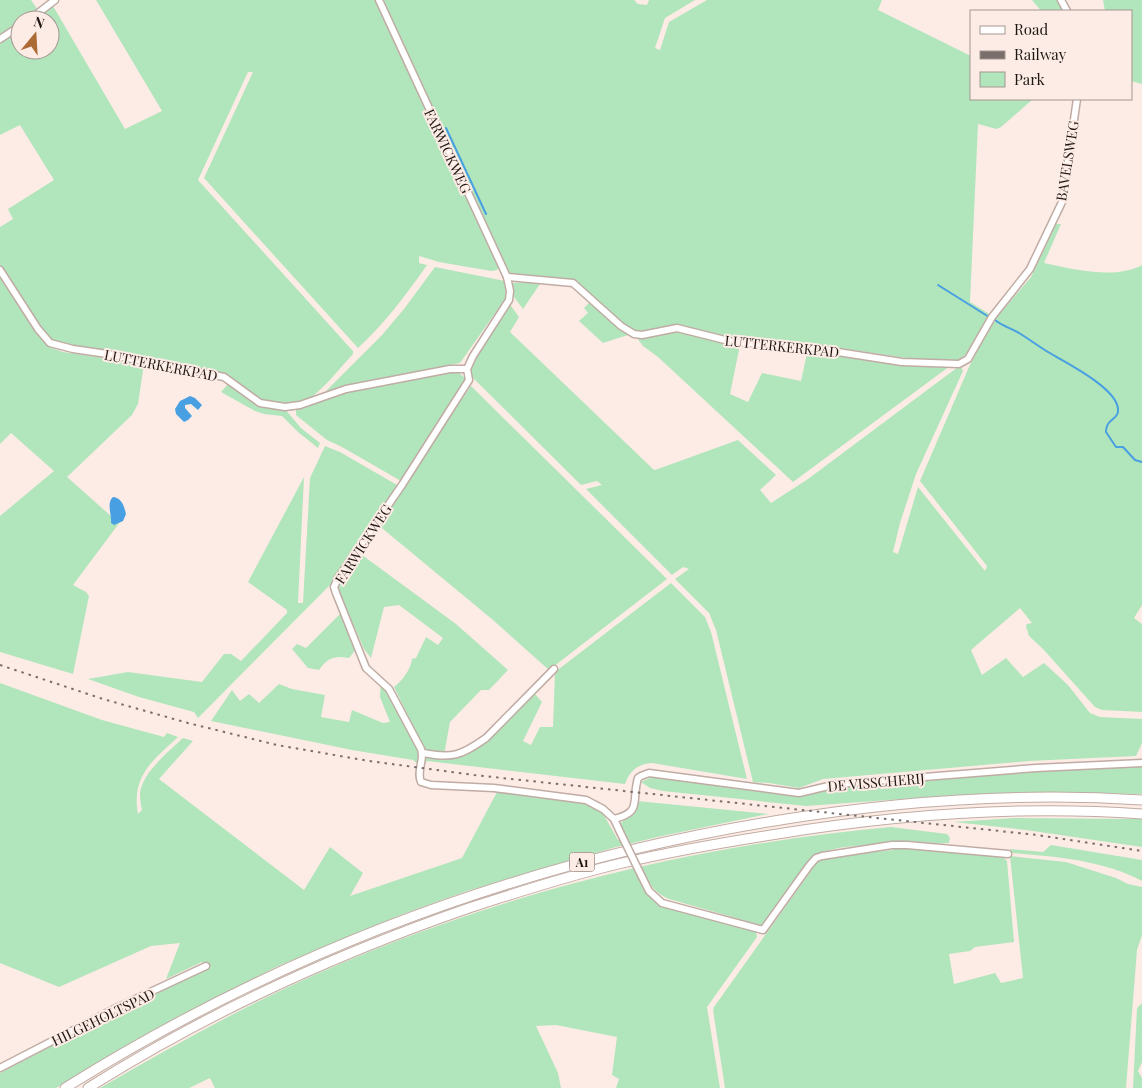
<svg xmlns="http://www.w3.org/2000/svg" width="1142" height="1088" font-family="'Playfair Display',serif">
<style>
.green{fill:#b1e5bc}
.water{fill:#489fe1}
.lines{fill:none;stroke-linecap:round;stroke-linejoin:round}
.stream{stroke:#489fe1;stroke-width:2}
.minor-casing{stroke:#c0aca4;stroke-width:9}
.highway-casing{stroke:#c0aca4;stroke-width:11}
.minor{stroke:#fff;stroke-width:6}
.highway{stroke:#fff;stroke-width:9}
.rail{stroke:#7a6e6a;stroke-width:2;stroke-dasharray:2.5 5;stroke-linecap:butt}
.minor-bridge-casing{stroke:#c0aca4;stroke-width:9;stroke-linecap:butt}
.minor-bridge{stroke:#fff;stroke-width:6}
.labels{text-anchor:middle;dominant-baseline:central;stroke-width:4;stroke-linejoin:round;paint-order:stroke}
.shield{fill:#fdece5;stroke:#605652;stroke-width:1}
.shield-label{font-size:12px;font-weight:bold;fill:#1d1613}
.street-label{font-size:14px;fill:#1d1613;stroke:#fdece5}
</style>
<rect width="100%" height="100%" fill="#fdece5"/>
<!-- green -->
<g class="green">
<polygon points="0,0 31,0 38,10 25,20 20,20 20,24 0,36"/>
<path d="M96,0H377L499,266L497,270L491,271L439,262L419,256V263L427,265C406,295 385,323 358,348L204,178L253,72H248L198,180L353,351V354C340,368 328,384 313,396C297,410 268,404 251,394C239,386 228,377 215,372L122,354L69,347L51,341L0,266V227L13,219L8,209L54,180L20,125L0,135V43L20,30V50H50V20H35L53,6L125,129L162,111Z"/>
<polygon points="383,0 634,0 638,4 647,5 649,0 695,0 665,18 655,48 660,50 669,22 707,0 882,0 878,10 971,56 971,99 1033,99 1001,127 996,129 978,124 970,302 991,315 973,349 957,361 913,359 813,344 729,339 677,326 638,332 630,330 579,283 566,278 528,276 516,277 509,275"/>
<polygon points="1032,0 1059,0 1066,11 1041,11"/>
<polygon points="1103,0 1142,0 1142,84 1131,81 1131,11 1105,11"/>
<path d="M1056,224H1061L1044,263C1072,269 1116,280 1142,265V605L1134,618L1142,624V712L1102,710L1095,707L1043,649L1029,636L1026,626L1027,624L1032,623L1020,608L971,650L982,675L1006,658L1023,677L1044,663L1068,685L1090,713L1100,717L1142,719V743L1136,756L1029,761L823,779L799,788L769,783L753,782L716,630L709,613L675,579L689,569L683,567L672,575L586,489L602,485L597,481L581,485L464,369L509,303L519,317L510,332L653,469L655,470L738,440L776,475L760,490L771,503L808,479L958,367H961L963,371L916,474L900,523L893,552L898,554L918,487L985,571L987,566L920,481L969,367L991,324L1031,277Z"/>
<polygon points="435,267 505,281 506,295 505,299 460,363 353,384 325,392 382,335 404,309"/>
<polygon points="0,276 43,341 49,347 63,352 144,364 138,404 132,415 67,477 112,517 111,521 120,522 73,585 86,592 89,596 73,674 0,652 0,516 54,471 11,433 0,444"/>
<polygon points="542,281 523,309 514,297 511,286 512,283"/>
<polygon points="591,301 628,335 603,343 579,321 588,313 584,308"/>
<polygon points="674,331 740,345 730,394 748,402 762,373 801,381 808,349 950,366 793,482 658,357 643,346 637,338"/>
<polygon points="457,371 467,380 401,481 342,447 327,440 296,415 296,410 344,392"/>
<path d="M228,384C251,400 253,410 285,409L301,428L320,443L318,448L298,432L282,416L264,414L255,411L221,392Z"/>
<polygon points="471,386 667,579 549,670 493,620 377,524"/>
<polygon points="325,446 340,452 397,485 330,585 198,718 194,712 139,697 88,679 128,672 202,682 224,654 231,654 241,661 287,613 287,610 248,582 304,477 298,603 303,603 310,478"/>
<path d="M358,552L456,624L508,670L489,690H481L450,722L444,755L425,751L394,687C402,681 411,669 412,659L416,658L426,637L438,645L443,638L399,605L384,607L371,658L364,649L336,585Z"/>
<path d="M671,583L705,617L711,632L747,779L652,763C638,764 630,770 625,784L427,761L424,765L425,757L428,756H461L534,693L542,702L523,741L531,745L540,727H553L555,672Z"/>
<path d="M342,612L357,648L349,658C335,655 327,658 319,670L308,668L292,649L297,644L306,648Z"/>
<polygon points="381,679 420,752 418,764 413,760 352,750 211,721 232,690 240,701 249,694 259,703 279,684 292,689 325,695 321,717 349,722 352,710 383,723 390,722 380,697"/>
<path d="M0,683L102,720L164,737L167,733L178,737C153,760 131,776 138,814L142,810C141,805 140,800 140,794C141,774 169,751 183,738L193,741L159,779L304,890L330,847L363,873L350,896L462,858L497,792L587,803L601,810L618,840L627,837L620,824C630,814 634,817 637,801L768,814L662,836L616,847L467,891L403,914L276,967L209,1001L148,1034L56,1088H0V1073L113,1014L206,968L202,962L166,979L180,943L151,946L59,987L0,963Z"/>
<polygon points="1142,766 1142,794 1013,793 917,798 806,806 663,791 650,788 641,782 654,776 794,796 834,787 1029,770"/>
<polygon points="1014,818 1142,819 1142,847 1026,830 954,822"/>
<path d="M891,827L947,834L950,838L949,843C936,844 896,839 890,843C868,846 833,845 814,856L764,926L669,899C657,894 650,886 645,874L637,876L652,899L664,906L698,915L756,932L757,937L707,1007L720,1088H616L619,1079L612,1075L617,1037L556,1025L536,1026L558,1073L561,1088H215L210,1078L189,1088H100C161,1053 222,1018 286,988C476,899 682,846 891,827Z"/>
<path d="M1051,845L1142,860V881C1102,860 1056,857 1012,853L1010,849L1043,852Z"/>
<polygon points="895,847 1003,857 1007,861 1014,942 975,947 970,951 949,954 954,984 995,973 1001,983 1023,978 1010,856 1066,862 1116,878 1128,884 1142,887 1142,935 1137,950 1126,1088 725,1088 713,1010 714,1007 818,861 839,856 893,850"/>
<polygon points="1142,1003 1142,1062 1138,1071 1142,1078 1142,1088 1133,1088 1137,1008"/>
</g>
<!-- water -->
<g class="water">
<polygon points="190,396 195,398 202,405 198,410 191,404 185,405 185,408 192,416 188,420 184,422 176,414 175,409 180,401"/>
<path d="M113,497C122,498 124,506 126,514L123,521L114,525L111,523C112,515 106,503 113,497Z"/>
</g>
<g class="lines">
<!-- stream -->
<g class="stream">
<polyline points="446,128 486,214"/>
<polyline points="938,285 989,317"/>
<path d="M995,320C1002,326 1011,328 1019,333C1029,339 1038,346 1048,352C1065,362 1117,388 1118,409C1119,417 1111,419 1108,424C1106,427 1106,429 1106,432L1116,447H1123L1135,460L1142,462"/>
</g>
<defs>
<g id="minor">
<path d="M379,0L507,277L510,291L509,300L473,356L467,369L469,380L402,485L338,578L334,587L336,593L366,668L389,689L421,749C425,760 416,771 421,782L431,785L494,788L586,800L603,809L614,819L620,832"/>
<polyline points="1061,0 1067,11"/>
<polyline points="29,20 55,0"/>
<polyline points="0,39 20,26"/>
<polyline points="0,270 38,329 50,343 73,349 107,354 224,377 260,403 285,407 300,405 346,389 450,369 467,369"/>
<polyline points="507,277 573,283 621,326 634,334 642,335 677,328 733,342 812,348 902,362 959,364 968,359 992,317 1030,269 1062,202 1077,99"/>
<path d="M423,753C453,759 462,755 486,738L554,669"/>
<path d="M614,819C643,812 631,801 638,778L641,776L649,773L799,793L837,784L1036,768L1142,763"/>
<polyline points="642,877 649,891 662,903 763,930 809,866 816,858 822,856 892,845 907,845 1008,854"/>
<polyline points="0,1068 116,1008 206,966"/>
</g>
<g id="highway">
<path d="M65,1088C284,951 519,863 774,821C895,801 1019,792 1142,800"/>
<path d="M88,1088C207,1013 336,954 469,908C518,892 568,876 618,864C669,852 720,843 771,835C893,815 1018,805 1142,814"/>
</g>
</defs>
<!-- minor casing -->
<use href="#minor" class="minor-casing"/>
<!-- highway casing -->
<use href="#highway" class="highway-casing"/>
<!-- minor -->
<use href="#minor" class="minor"/>
<!-- highway -->
<use href="#highway" class="highway"/>
<!-- rail -->
<polyline class="rail" points="0,665 103,699 188,723 277,745 369,761 474,775 1037,835 1142,851"/>
<defs>
<polyline id="minor-bridge" points="620,832 642,877"/>
</defs>
<!-- minor-bridge casing -->
<use href="#minor-bridge" class="minor-bridge-casing"/>
<!-- minor-bridge -->
<use href="#minor-bridge" class="minor-bridge"/>
</g>
<g class="labels">
<!-- shield labels -->
<rect class="shield" x="569.5" y="852.5" width="25" height="19" rx="4"/>
<g class="shield-label">
<text x="582" y="862">A1</text>
</g>
<!-- street labels -->
<g class="street-label">
<text transform="translate(448 151) rotate(65)">FARWICKWEG</text>
<text transform="translate(1067 161) rotate(-81)">BAVELSWEG</text>
<text transform="translate(782 346) rotate(6)">LUTTERKERKPAD</text>
<text transform="translate(161 365) rotate(11)">LUTTERKERKPAD</text>
<text transform="translate(363 544) rotate(-57)">FARWICKWEG</text>
<text transform="translate(876 782) rotate(-5)">DE VISSCHERIJ</text>
<text transform="translate(103 1017) rotate(-26)">HILGEHOLTSPAD</text>
</g>
</g>
<!-- legend -->
<rect x="970" y="10" width="162" height="90" fill="#fdece5" stroke="#a39691"/>
<rect x="980" y="26" width="25" height="8" fill="#ffffff" stroke="#a39691"/>
<text x="1014" y="35" font-size="15" fill="#1d1613">Road</text>
<rect x="980" y="51" width="25" height="8" fill="#7a6e6a" stroke="#a39691"/>
<text x="1014" y="60" font-size="15" fill="#1d1613">Railway</text>
<rect x="980" y="72" width="25" height="15" fill="#b1e5bc" stroke="#a39691"/>
<text x="1014" y="85" font-size="15" fill="#1d1613">Park</text>
<!-- north arrow -->
<g transform="translate(35 35) rotate(18)"><circle r="24" fill="#fdece5" stroke="#a39691"/>
<path d="M0-4L9 19L0 12L-9 19Z" fill="#ac6b35"/>
<text y="-8" font-size="14" font-weight="bold" text-anchor="middle" fill="#1d1613">N</text>
</g>
</svg>
